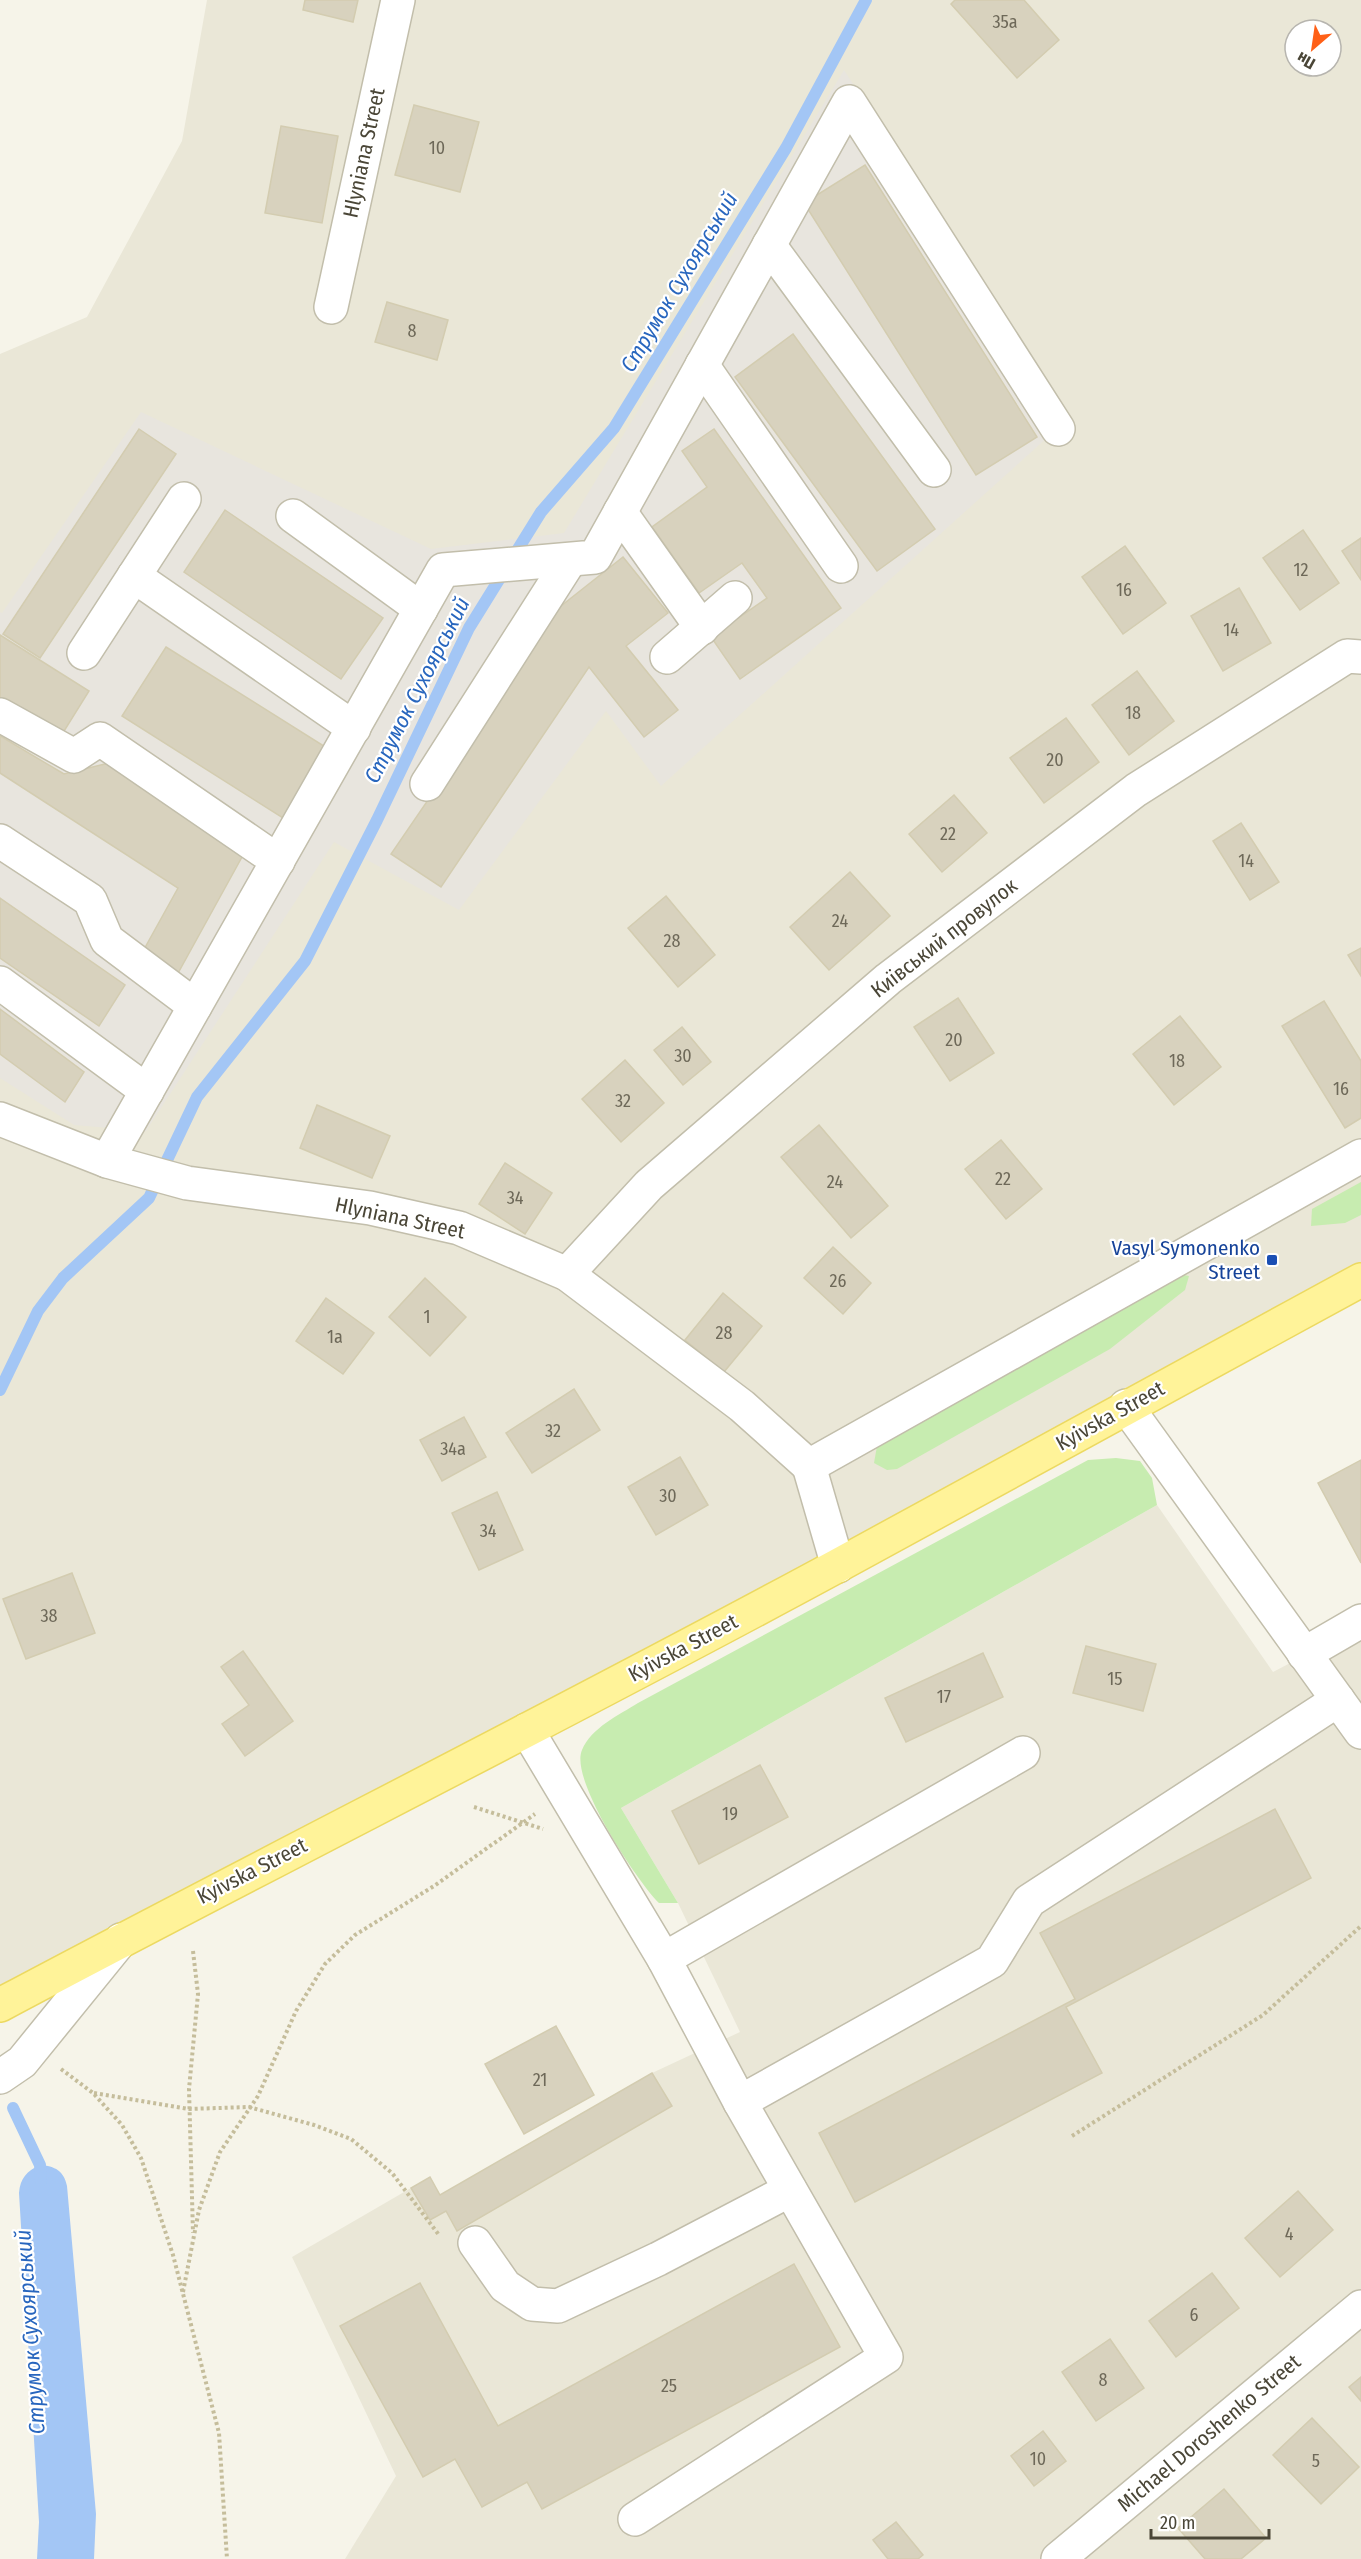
<svg xmlns="http://www.w3.org/2000/svg" width="1361" height="2559" font-family="'Fira Sans Condensed',sans-serif">
<style>
.residential{fill:#eae7d7;fill-rule:evenodd}
.industrial{fill:#e8e5de}
.green{fill:#c7ecb0}
.water{fill:#a3c6f5}
.lines{fill:none;stroke-linecap:round;stroke-linejoin:round}
.stream{stroke:#a3c6f5;stroke-width:12}
.building{fill:#d8d2be;stroke:#d3ccb0;stroke-width:1.5}
.minor-casing{stroke:#c2beab;stroke-width:36}
.major-casing{stroke:#ecd961;stroke-width:36}
.path{stroke:#c5bd9b;stroke-width:4;stroke-dasharray:3 3;stroke-linecap:butt}
.minor{stroke:#fff;stroke-width:33}
.major{stroke:#fff399;stroke-width:33}
.transit-dot{fill:#1a4fb4;stroke:#fff;stroke-width:2}
.labels{text-anchor:middle;dominant-baseline:central;stroke-width:4.5;stroke-linejoin:round;paint-order:stroke}
.number-label{font-size:18px;fill:#6e6959}
.street-label{font-size:21px;fill:#4a4637;stroke:#fff}
.transit-label{font-size:21px;fill:#164399;stroke:#fff;text-anchor:end}
.water-label{font-size:22px;font-style:italic;fill:#2866be;stroke:#fff}
</style>
<rect width="100%" height="100%" fill="#f6f4e9"/>
<!-- residential -->
<g class="residential">
<path d="M207,0H1361V1280L0,2003V354L87,317L182,141ZM1295,30H1331V66H1295Z"/>
<polygon points="1157,1505 1273,1672 1361,1626 1361,2559 345,2559 396,2476 292,2257 430,2177 440,2195 652,2073 740,2032 678,1903 621,1808"/>
</g>
<!-- industrial -->
<polygon class="industrial" points="844,70 1070,417 661,786 606,711 459,910 334,842 146,1131 74,1125 0,1078 0,612 2,613 141,412 431,549 564,533"/>
<!-- green -->
<g class="green">
<polygon points="1361,1182 1361,1215 1345,1223 1311,1226 1312,1209"/>
<polygon points="1179,1274 1189,1276 1185,1290 1110,1349 897,1469 887,1470 874,1463 877,1446"/>
<path d="M1116,1458L1140,1461L1152,1478L1157,1505L621,1808L678,1903H659C637,1881 569,1779 582,1750C591,1728 619,1715 638,1703L1088,1460Z"/>
</g>
<!-- water -->
<path class="water" d="M40,2165C55,2166 64,2171 67,2186L96,2514L94,2559H37L39,2522L19,2193C20,2178 27,2171 40,2165Z"/>
<g class="lines">
<!-- stream -->
<g class="stream">
<polyline points="0,1390 38,1311 63,1278 149,1198 197,1097 305,961 377,820 469,628 541,512 614,428 786,148 866,0"/>
<polyline points="13,2108 40,2165 41,2181"/>
</g>
</g>
<!-- building -->
<g class="building">
<polygon points="305,0 358,0 353,22 303,10"/>
<polygon points="955,0 1024,0 1059,40 1017,78 951,4"/>
<polygon points="414,105 479,122 460,192 395,175"/>
<polygon points="281,126 338,136 322,223 265,213"/>
<polygon points="865,165 1037,437 976,475 804,203"/>
<polygon points="387,302 448,320 437,360 375,342"/>
<polygon points="793,334 935,529 877,571 735,377"/>
<polygon points="139,429 176,454 40,658 3,634"/>
<polygon points="714,429 841,608 740,679 711,637 767,598 742,563 699,593 652,527 707,487 682,451"/>
<polygon points="225,510 383,618 341,679 184,572"/>
<polygon points="1303,530 1339,583 1300,610 1263,558"/>
<polygon points="1361,538 1361,580 1342,551"/>
<polygon points="1125,546 1166,603 1123,634 1082,577"/>
<polygon points="623,557 668,613 626,646 678,710 644,737 589,667 441,887 391,854 561,606"/>
<polygon points="1239,588 1271,643 1223,671 1191,616"/>
<polygon points="0,635 89,691 61,736 0,699"/>
<polygon points="166,647 327,748 283,818 122,716"/>
<polygon points="1137,671 1174,721 1129,755 1092,705"/>
<polygon points="1066,718 1099,762 1044,803 1010,758"/>
<polygon points="0,736 64,774 113,762 242,857 177,975 142,953 178,888 0,773"/>
<polygon points="954,795 987,833 942,872 909,834"/>
<polygon points="1241,823 1279,882 1250,900 1213,841"/>
<polygon points="850,872 890,916 829,970 790,927"/>
<polygon points="666,896 715,955 678,987 628,928"/>
<polygon points="0,898 125,985 99,1026 0,958"/>
<polygon points="1361,948 1361,976 1348,955"/>
<polygon points="958,998 994,1053 950,1081 914,1027"/>
<polygon points="1324,1001 1361,1061 1361,1118 1345,1128 1282,1026"/>
<polygon points="0,1009 84,1072 65,1102 0,1054"/>
<polygon points="1180,1016 1221,1067 1174,1105 1133,1054"/>
<polygon points="682,1027 711,1062 683,1085 654,1050"/>
<polygon points="625,1060 664,1103 621,1142 582,1099"/>
<polygon points="317,1105 390,1136 372,1178 300,1148"/>
<polygon points="819,1125 888,1206 851,1238 781,1157"/>
<polygon points="1001,1140 1042,1189 1006,1219 965,1169"/>
<polygon points="505,1163 552,1193 525,1234 479,1204"/>
<polygon points="833,1247 871,1283 843,1314 804,1278"/>
<polygon points="425,1278 466,1317 430,1356 389,1317"/>
<polygon points="723,1293 762,1326 724,1372 685,1340"/>
<polygon points="326,1298 374,1333 343,1374 296,1341"/>
<polygon points="574,1389 600,1430 532,1473 506,1433"/>
<polygon points="464,1417 486,1457 442,1481 420,1440"/>
<polygon points="680,1457 708,1505 656,1535 628,1487"/>
<polygon points="1361,1460 1361,1563 1318,1483"/>
<polygon points="497,1492 523,1550 479,1570 452,1513"/>
<polygon points="72,1573 95,1633 26,1659 3,1599"/>
<polygon points="1086,1646 1156,1664 1143,1711 1073,1693"/>
<polygon points="243,1651 293,1721 245,1756 222,1724 249,1705 221,1667"/>
<polygon points="983,1653 1003,1697 906,1742 885,1698"/>
<polygon points="760,1765 788,1817 699,1864 672,1811"/>
<polygon points="1275,1809 1311,1878 1066,2007 1102,2073 855,2202 819,2133 1075,1999 1040,1933"/>
<polygon points="556,2026 594,2095 524,2134 485,2064"/>
<polygon points="652,2073 672,2106 457,2231 446,2211 430,2220 411,2188 430,2177 440,2195"/>
<polygon points="1298,2191 1333,2230 1280,2277 1245,2238"/>
<polygon points="794,2264 840,2347 542,2509 527,2482 482,2507 455,2459 423,2477 340,2326 420,2283 498,2426"/>
<polygon points="1212,2273 1239,2308 1176,2357 1149,2321"/>
<polygon points="1110,2339 1144,2388 1096,2421 1062,2372"/>
<polygon points="1361,2377 1361,2401 1349,2387"/>
<polygon points="1312,2418 1359,2467 1321,2504 1273,2455"/>
<polygon points="1043,2431 1066,2461 1034,2486 1011,2456"/>
<polygon points="1224,2489 1266,2538 1241,2559 1205,2559 1178,2528"/>
<polygon points="896,2522 923,2555 918,2559 888,2559 873,2540"/>
</g>
<g class="lines">
<defs>
<g id="minor">
<polyline points="769,245 934,470"/>
<polyline points="331,307 398,0"/>
<polyline points="702,365 841,566"/>
<polyline points="620,512 702,628"/>
<polyline points="293,516 421,609"/>
<polyline points="134,576 354,728"/>
<polyline points="84,653 184,499"/>
<polyline points="667,657 735,598"/>
<polyline points="0,715 74,756 100,739 278,861"/>
<polyline points="427,784 570,560"/>
<polyline points="0,841 90,900 107,940 195,1006"/>
<polyline points="0,983 147,1091"/>
<polyline points="0,1119 107,1161 187,1183 370,1208 459,1228 567,1274 742,1406 809,1466"/>
<polyline points="107,1161 443,570 595,557 849,102 1058,429"/>
<polyline points="567,1274 649,1185 888,979 1136,790 1347,656 1361,657"/>
<polyline points="1126,1406 1361,1732"/>
<polyline points="809,1466 1361,1156"/>
<polyline points="809,1466 838,1566"/>
<polyline points="1304,1654 1361,1621"/>
<polyline points="527,1730 664,1959 740,2102"/>
<polyline points="664,1959 1023,1753"/>
<polyline points="0,2077 22,2062 121,1940"/>
<polyline points="475,2243 505,2286 532,2304 558,2306 658,2259 790,2190"/>
<polyline points="635,2519 886,2357 740,2102 992,1961 1029,1901 1338,1700"/>
<polyline points="1058,2559 1361,2307"/>
</g>
<path id="major" d="M0,2005C278,1857 560,1716 837,1566C1012,1472 1186,1375 1361,1280"/>
</defs>
<!-- minor casing -->
<use href="#minor" class="minor-casing"/>
<!-- major casing -->
<use href="#major" class="major-casing"/>
<!-- path -->
<g class="path">
<polyline points="474,1807 543,1829"/>
<polyline points="193,1951 198,1994 189,2089 193,2233"/>
<polyline points="61,2069 93,2093 122,2125 141,2158 173,2255 219,2433 227,2559"/>
<polyline points="94,2093 189,2109 249,2107 314,2125 351,2139 392,2173 439,2235"/>
<polyline points="1072,2136 1263,2015 1361,1926"/>
<polyline points="183,2292 199,2210 220,2152 258,2096 296,2011 325,1964 355,1935 434,1886 535,1814"/>
</g>
<!-- minor -->
<use href="#minor" class="minor"/>
<!-- major -->
<use href="#major" class="major"/>
</g>
<!-- markers -->
<rect class="transit-dot" x="1266" y="1254" width="12" height="12" rx="3"/>
<g class="labels">
<!-- number labels -->
<g class="number-label">
<text x="1005" y="22">35а</text>
<text x="437" y="148">10</text>
<text x="412" y="331">8</text>
<text x="1301" y="570">12</text>
<text x="1124" y="590">16</text>
<text x="1231" y="630">14</text>
<text x="1133" y="713">18</text>
<text x="1055" y="760">20</text>
<text x="948" y="834">22</text>
<text x="1246" y="861">14</text>
<text x="840" y="921">24</text>
<text x="672" y="941">28</text>
<text x="954" y="1040">20</text>
<text x="683" y="1056">30</text>
<text x="1177" y="1061">18</text>
<text x="1341" y="1089">16</text>
<text x="623" y="1101">32</text>
<text x="1003" y="1179">22</text>
<text x="835" y="1182">24</text>
<text x="515" y="1198">34</text>
<text x="838" y="1281">26</text>
<text x="427" y="1317">1</text>
<text x="724" y="1333">28</text>
<text x="335" y="1337">1а</text>
<text x="553" y="1431">32</text>
<text x="453" y="1449">34а</text>
<text x="668" y="1496">30</text>
<text x="488" y="1531">34</text>
<text x="49" y="1616">38</text>
<text x="1115" y="1679">15</text>
<text x="944" y="1697">17</text>
<text x="730" y="1814">19</text>
<text x="540" y="2080">21</text>
<text x="1289" y="2234">4</text>
<text x="1194" y="2315">6</text>
<text x="1103" y="2380">8</text>
<text x="669" y="2386">25</text>
<text x="1038" y="2459">10</text>
<text x="1316" y="2461">5</text>
</g>
<!-- street labels -->
<g class="street-label">
<text transform="translate(364 153) rotate(-78)">Hlyniana Street</text>
<text transform="translate(944 938) rotate(-38)">Київський провулок</text>
<text transform="translate(400 1218) rotate(12)">Hlyniana Street</text>
<text transform="translate(1110 1416) rotate(-29)">Kyivska Street</text>
<text transform="translate(683 1648) rotate(-28)">Kyivska Street</text>
<text transform="translate(252 1871) rotate(-27)">Kyivska Street</text>
<text transform="translate(1209 2433) rotate(-40)">Michael Doroshenko Street</text>
</g>
<!-- transit labels -->
<g class="transit-label">
<text x="1260" y="1248">Vasyl Symonenko<tspan x="1260" dy="24">Street</tspan></text>
</g>
<!-- water labels -->
<g class="water-label">
<text transform="translate(679 282) rotate(-59)">Струмок Сухоярський</text>
<text transform="translate(417 690) rotate(-63)">Струмок Сухоярський</text>
<text transform="translate(30 2332) rotate(-94)">Струмок Сухоярський</text>
</g>
</g>
<!-- north arrow -->
<g transform="translate(1313 48) rotate(209)"><circle r="28" fill="#ffffff" stroke="#b7b5af" stroke-width="1.5"/>
<path d="M0-4.5L10 22L0 15L-10 22Z" fill="#ff6017"/>
<text y="-9" font-size="16" font-weight="bold" text-anchor="middle" fill="#4a4637">Пн</text>
</g>
<!-- scale -->
<path d="M1151 2529v9h118v-9" fill="none" stroke="#4a4637" stroke-width="3"/>
<text x="1160" y="2529" font-size="18" fill="#4a4637" stroke="#ffffff" stroke-width="4.5" paint-order="stroke">20 m</text>
</svg>
